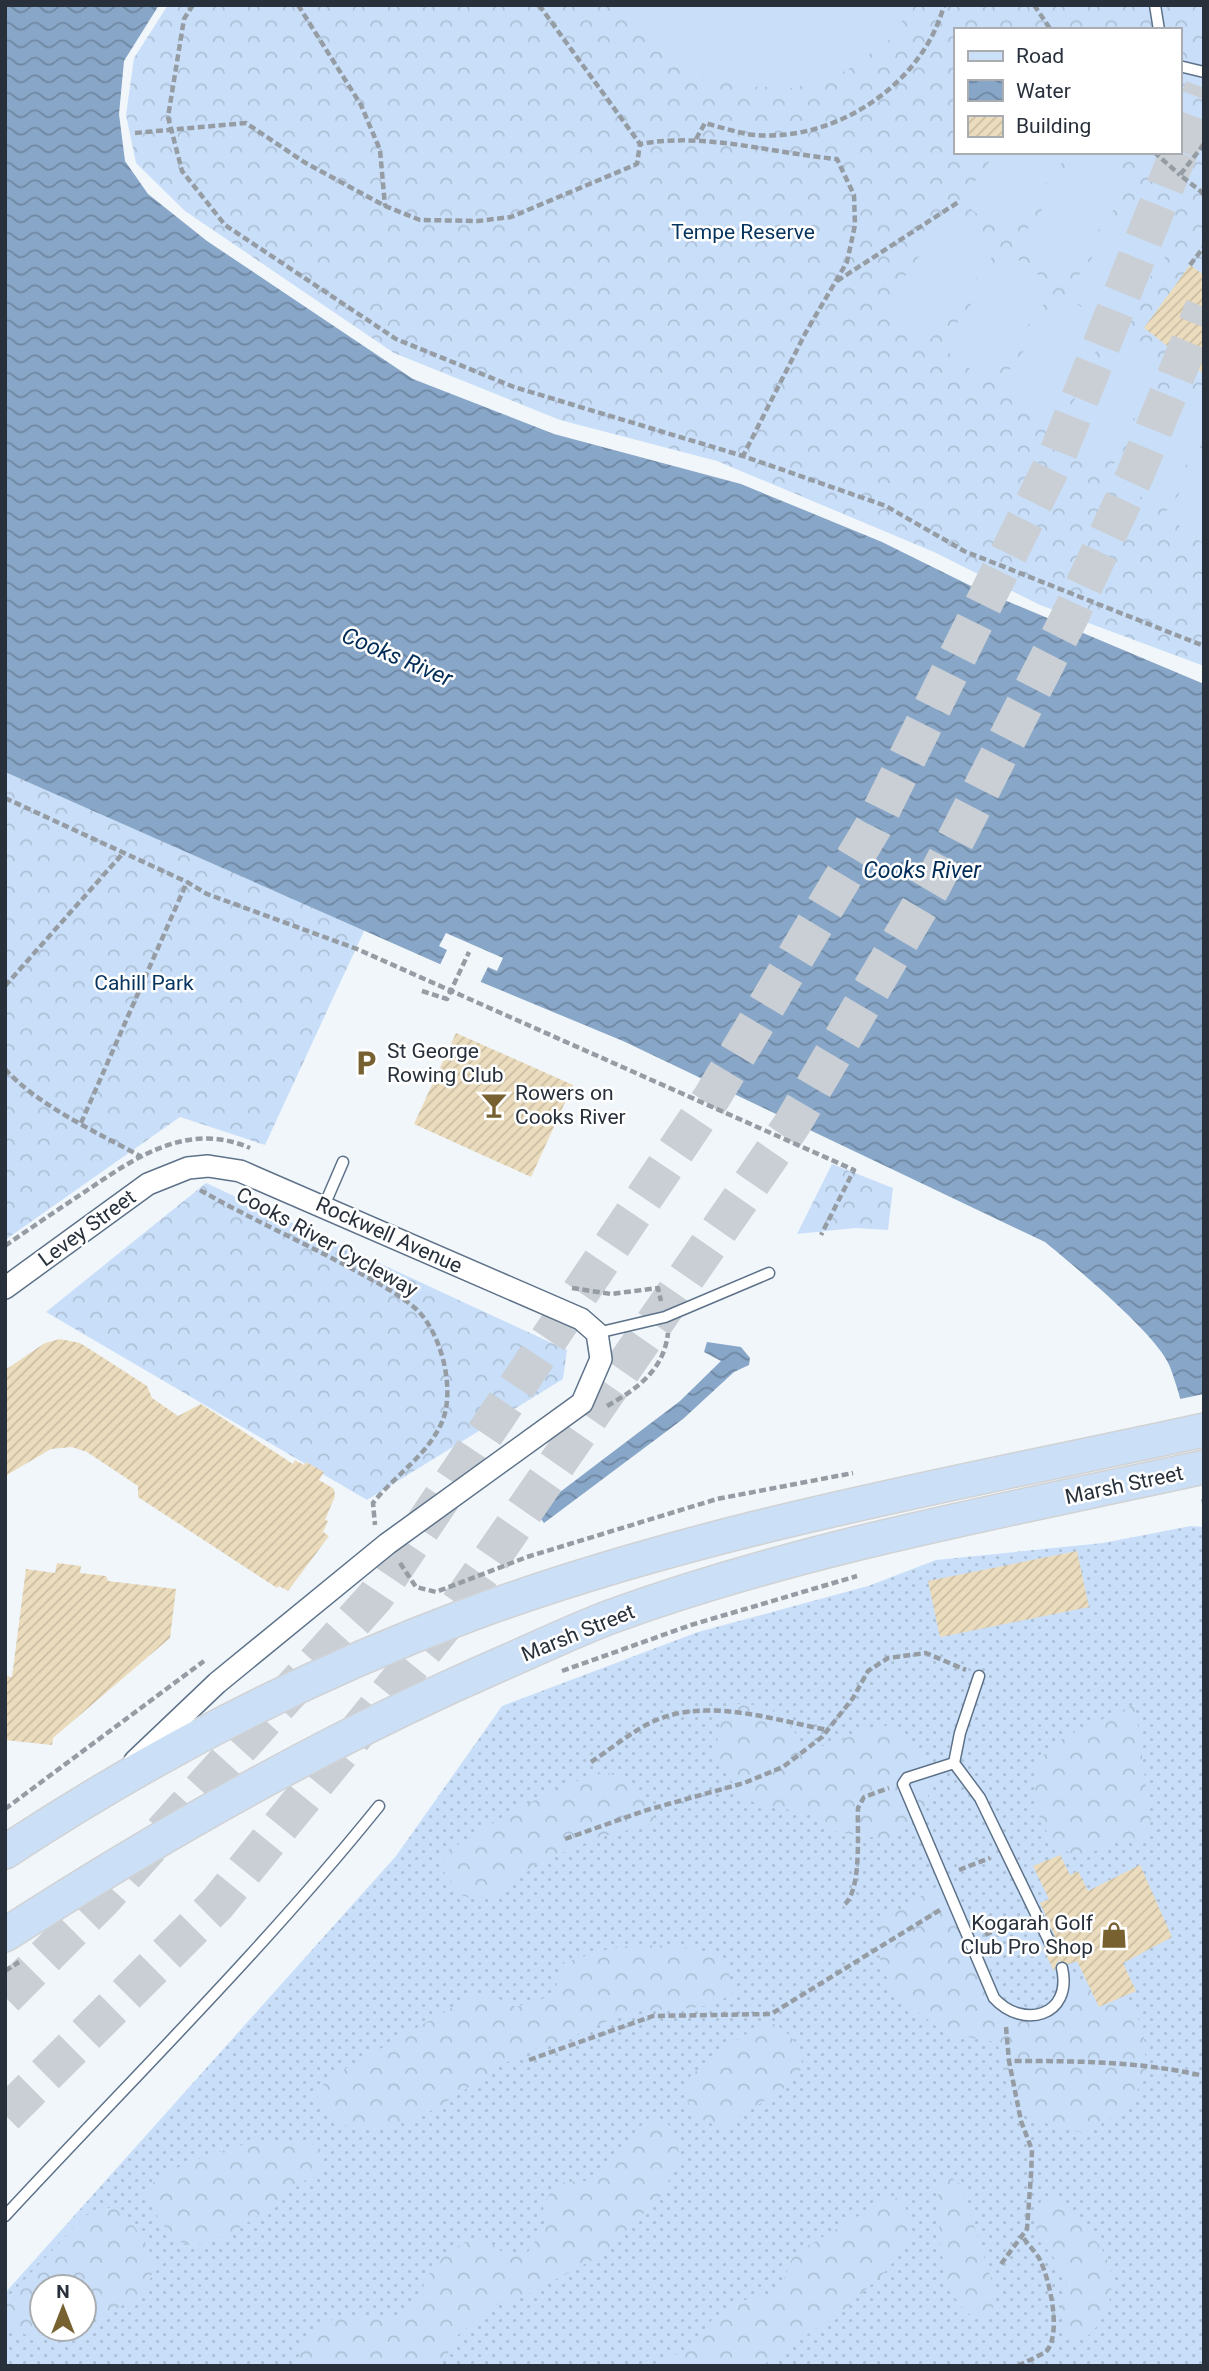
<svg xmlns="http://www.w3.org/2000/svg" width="1209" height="2371" font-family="Roboto,sans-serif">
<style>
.grass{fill:url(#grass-dots);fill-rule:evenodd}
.forest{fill:url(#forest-crowns);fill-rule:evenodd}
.garden{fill:#c9dff9}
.water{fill:url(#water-waves)}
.pier{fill:#f1f6fb}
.building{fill:url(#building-hatch)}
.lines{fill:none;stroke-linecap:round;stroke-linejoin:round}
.motorway-tunnel{stroke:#c9cfd5;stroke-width:38;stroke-dasharray:38 19;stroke-linecap:butt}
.service-casing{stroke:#5d7289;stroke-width:13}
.minor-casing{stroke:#5d7289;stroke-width:24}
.primary-casing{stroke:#d0d2d4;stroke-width:36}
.path{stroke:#959ca3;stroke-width:4.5;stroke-dasharray:7 3.5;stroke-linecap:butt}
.service{stroke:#fff;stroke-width:10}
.minor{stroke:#fff;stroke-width:21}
.primary{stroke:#cbe0f7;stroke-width:33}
.labels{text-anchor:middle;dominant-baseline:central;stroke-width:5;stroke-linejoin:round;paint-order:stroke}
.park-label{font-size:21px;fill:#06345f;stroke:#fff}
.poi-label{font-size:21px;fill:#28313b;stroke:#fff;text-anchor:start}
.street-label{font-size:21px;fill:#28313b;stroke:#fff}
.water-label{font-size:23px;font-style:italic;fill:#002d57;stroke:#fff}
</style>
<defs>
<pattern id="grass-dots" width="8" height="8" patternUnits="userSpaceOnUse" patternTransform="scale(1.75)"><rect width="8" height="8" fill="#c9dff9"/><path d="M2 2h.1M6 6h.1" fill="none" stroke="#adc0d6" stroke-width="1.8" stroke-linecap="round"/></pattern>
<pattern id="forest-crowns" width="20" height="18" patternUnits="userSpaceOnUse" patternTransform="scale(1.75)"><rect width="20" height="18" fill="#c9dff9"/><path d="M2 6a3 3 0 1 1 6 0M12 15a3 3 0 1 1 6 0" fill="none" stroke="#adc0d6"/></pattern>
<pattern id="water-waves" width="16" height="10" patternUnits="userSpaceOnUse" patternTransform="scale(1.75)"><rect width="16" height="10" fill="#88a6c7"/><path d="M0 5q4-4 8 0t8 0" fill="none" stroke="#6f88a3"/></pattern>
<pattern id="building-hatch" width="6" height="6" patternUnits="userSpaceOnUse" patternTransform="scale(1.75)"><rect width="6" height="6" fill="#ebdcbd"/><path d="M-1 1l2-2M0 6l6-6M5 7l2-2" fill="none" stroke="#cabda3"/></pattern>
</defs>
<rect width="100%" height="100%" fill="#f1f6fb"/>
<!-- grass -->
<path class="grass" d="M1191,1526L1204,1527V2366H5V2293L396,1856L502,1706L698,1632L868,1586L936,1560L1103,1543ZM42,2287H84V2329H42Z"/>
<!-- forest -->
<g class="forest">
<path d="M168,5H1204V666L1040,605L934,552L717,461L560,420L394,353L185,211L136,163L126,115L134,58ZM955,30H1179V152H955Z"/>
<polygon points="5,772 365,929 265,1145 180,1117 5,1240"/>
<polygon points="832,1164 893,1188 888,1230 855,1228 797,1234"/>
<polygon points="206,1183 567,1350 563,1379 367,1500 46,1312"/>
<path d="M736,1704C765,1704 791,1710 798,1742C843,1758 846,1722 894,1726L925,1757L932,1782L925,1806L903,1831L890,1840L837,1832L808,1812L764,1807L743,1797L716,1759C717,1740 718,1715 736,1704Z"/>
<path d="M1135,1704L1151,1822C1141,1844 1136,1841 1114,1843C1102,1845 1090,1857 1078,1855C1036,1848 1019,1772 1053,1745C1072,1731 1112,1716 1135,1704Z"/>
<path d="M597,1772C626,1772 641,1794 655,1817L648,1825L600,1837L543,1861L510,1879L491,1898L477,1900L461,1895L441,1868L445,1852L524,1805Z"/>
<path d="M941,1884L953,1886L1003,2000L1013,2007C1023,2007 1033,2008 1042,2004C1061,1995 1059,1977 1085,1978L1099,2007L1120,1998C1126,2004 1135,2011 1138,2019C1150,2041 1147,2085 1129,2103C1117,2117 1098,2125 1083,2133L1038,2121L1011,2105L1000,2050L995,2042L944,2033L893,1991L882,1967L877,1943L880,1921Z"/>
<path d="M619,1946C659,1946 730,1935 733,1992C706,2016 665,2005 631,2013C608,2019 585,2032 562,2041C551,2045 538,2047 527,2052C473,2076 430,2129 366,2129C342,2129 327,2116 317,2096L326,2080L474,1995L493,1996L516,2007L554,1995L562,1963Z"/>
<path d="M774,2024C792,2034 802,2047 802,2068L783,2089L723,2127C699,2121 692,2113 683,2091L691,2075L758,2025Z"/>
<path d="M652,2115C674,2121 677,2139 680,2160L660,2197L600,2256L515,2301L494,2305L458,2335L441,2366H295L305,2343L333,2319L398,2316L412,2309L431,2271L449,2251L473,2238L488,2241L505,2254L528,2252L545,2226L543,2205L552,2190L565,2182L588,2181Z"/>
<path d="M255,2141H302L319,2147L324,2157L322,2169C292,2186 213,2263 179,2241C164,2231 153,2208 144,2193C161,2166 224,2151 255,2141Z"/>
<path d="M952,2178L961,2185L994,2288V2305L987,2321C937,2314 939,2226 938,2187L943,2179Z"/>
<path d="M1057,2197C1067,2205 1073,2216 1081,2226C1088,2235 1098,2242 1103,2251C1120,2282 1111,2318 1084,2339L1068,2336C1065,2327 1061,2318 1062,2309C1063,2299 1068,2293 1066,2282C1059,2249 1025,2245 1039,2203Z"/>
<polygon points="900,2198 913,2222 907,2241 888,2269 847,2307 762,2366 652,2366 663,2357 680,2354 694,2346 713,2318 731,2306 748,2299 767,2297 782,2283 794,2254 887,2199"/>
<path d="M104,2208H120C131,2224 149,2241 152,2260C159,2296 109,2312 84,2323V2287H42V2329H68C45,2338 22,2341 5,2321V2300L85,2216Z"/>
</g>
<!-- garden -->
<g class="garden">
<polygon points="628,5 913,5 890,39 846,71 794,88 739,86 688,68 646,34"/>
<polygon points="997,152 1070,152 1007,236 960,201"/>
<polygon points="1085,152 1090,152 1132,185 1063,278 1017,243"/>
<polygon points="1142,192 1188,226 1119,320 1072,284"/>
<polygon points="953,211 1001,245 931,339 884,304"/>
<polygon points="1009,253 1056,288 986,381 940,346"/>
<polygon points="1065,295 1112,330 1042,423 996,388"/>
<polygon points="1121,337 1168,372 1099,465 1052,430"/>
<polygon points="1177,378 1204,398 1204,441 1155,507 1108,472"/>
<polygon points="1204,461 1204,544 1164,514"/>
</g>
<!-- water -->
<g class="water">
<path d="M5,5H159L124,61L119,114L125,161L148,194L207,241L413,379L554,434L741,484L882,542L969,585L1204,684V1513C1194,1465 1187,1412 1170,1367C1159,1336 1073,1265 1045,1242L623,1041L476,980L5,772Z"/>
<polygon points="707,1342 741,1347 750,1358 749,1365 734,1372 683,1419 544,1523 535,1511 680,1401 721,1361 704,1352"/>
</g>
<!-- pier -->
<g class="pier">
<polygon points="446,933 503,958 497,971 488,967 479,985 439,967 447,950 439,946"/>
<polygon points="1204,1394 1204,1499 1198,1500 1175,1400"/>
</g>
<!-- building -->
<g class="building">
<polygon points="1190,265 1204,275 1204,374 1144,328"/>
<polygon points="456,1033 573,1085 531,1177 414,1124"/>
<polygon points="60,1339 80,1343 88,1348 147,1386 152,1398 178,1416 201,1404 293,1464 295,1460 304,1465 306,1462 324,1472 319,1480 334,1489 335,1496 325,1520 328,1521 323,1532 329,1536 288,1591 279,1586 277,1588 138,1497 138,1486 87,1452 72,1447 51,1449 5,1476 5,1370 45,1343"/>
<polygon points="1077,1551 1089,1607 940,1637 928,1581"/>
<polygon points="57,1563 81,1566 80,1573 106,1576 108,1581 176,1589 170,1638 53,1738 52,1745 5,1740 5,1676 12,1677 26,1569 55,1573"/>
<polygon points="1060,1855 1070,1875 1078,1871 1088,1891 1140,1865 1172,1937 1123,1963 1136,1991 1099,2007 1077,1961 1069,1964 1058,1961 1054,1971 1042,1947 1053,1950 1058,1943 1040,1903 1049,1899 1033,1866"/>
</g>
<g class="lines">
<!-- motorway-tunnel -->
<g class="motorway-tunnel">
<polyline points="1179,151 1204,88"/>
<polyline points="5,1997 102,1900 375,1597 712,1097 873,827 1056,458 1179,152"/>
<polyline points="5,2115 217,1904 450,1618 791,1126 932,886 1070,616 1135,475 1204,307"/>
</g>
<defs>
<g id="service">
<polyline points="1155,5 1159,30"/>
<polyline points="1179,66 1204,72"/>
<polyline points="324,1206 343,1162"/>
<polyline points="597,1333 665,1317 769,1273"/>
<polyline points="979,1676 960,1733 954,1763 980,1798 1050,1943"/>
<path d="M954,1763L907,1778L903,1784L994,1998C1023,2030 1073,2016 1062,1968"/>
<path d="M5,2216C131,2080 263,1950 379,1806"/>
</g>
<polyline id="minor" points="5,1288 148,1184 188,1168 208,1166 240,1171 581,1319 597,1333 601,1359 582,1403 387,1544 217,1683 135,1761"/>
<g id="primary">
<path d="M5,1852C149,1757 306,1675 468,1615C706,1527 957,1484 1204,1430"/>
<path d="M5,1935C166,1831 332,1737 508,1661C542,1646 576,1630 610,1617C802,1547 1004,1511 1204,1467"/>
</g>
</defs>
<!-- service casing -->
<use href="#service" class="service-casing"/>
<!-- minor casing -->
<use href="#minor" class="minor-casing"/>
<!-- primary casing -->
<use href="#primary" class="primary-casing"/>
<!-- path -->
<g class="path">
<polyline points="193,5 184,19 168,117 182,171 225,225 396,339 514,387 743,456 886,506 964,551 1204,646"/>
<polyline points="298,5 361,105 380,150 385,206"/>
<path d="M539,5L640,144C705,132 771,153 837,159L854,195L855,225L847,262L806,332L743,456"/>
<polyline points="1034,5 1051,30"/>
<polyline points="135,133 246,123 304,162 385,206 420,220 478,221 511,217 637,164 640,144"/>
<path d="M696,139L705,123C719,127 733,131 747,134C830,146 923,86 944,5"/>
<polyline points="1204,144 1180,175 1204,194"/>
<polyline points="1154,152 1180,175"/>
<polyline points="1190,265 1204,247"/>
<polyline points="837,281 960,201"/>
<polyline points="5,798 187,882 207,894 357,949 854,1170 821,1235"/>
<polyline points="5,986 124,852"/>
<polyline points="422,991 447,999 469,952"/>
<path d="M5,1069C37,1105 98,1133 140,1156"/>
<polyline points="81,1123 187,882"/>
<path d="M200,1190C247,1217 298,1240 347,1266C370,1279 395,1291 415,1308C441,1331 456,1389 442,1422C427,1456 396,1474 373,1503L375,1525"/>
<path d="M5,1246C32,1227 59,1209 86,1191C136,1157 188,1121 250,1148"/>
<polyline points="572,1288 611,1294 658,1288 661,1301"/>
<path d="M607,1406C637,1389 664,1370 668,1333"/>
<polyline points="400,1563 416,1587 436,1592 527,1557 717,1499 853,1473"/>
<polyline points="562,1671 691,1625 857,1576"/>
<path d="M591,1762C611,1749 632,1731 654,1721C708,1697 773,1720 828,1730"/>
<polyline points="5,1809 204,1661"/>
<polyline points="565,1839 647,1810 744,1783 783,1767 822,1737 853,1698 868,1671 888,1658 926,1653 966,1670"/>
<polyline points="959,1870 990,1858"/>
<path d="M845,1904C862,1888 857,1832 858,1808L864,1797L889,1788"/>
<polyline points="985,1935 1022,1919"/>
<polyline points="5,1971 19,1962"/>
<polyline points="1006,2027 1009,2061"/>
<polyline points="529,2060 653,2016 771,2014 940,1910"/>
<path d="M1001,2264L1027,2229L1031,2175L1032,2150L1021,2121L1009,2061C1076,2061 1139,2061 1204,2076"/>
<path d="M1018,2366L1046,2352C1062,2334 1050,2281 1040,2260C1036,2252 1028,2245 1023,2237"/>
</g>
<!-- service -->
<use href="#service" class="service"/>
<!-- minor -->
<use href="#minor" class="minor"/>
<!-- primary -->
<use href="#primary" class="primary"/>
</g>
<!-- icons -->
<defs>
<symbol id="parking-bare" viewBox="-9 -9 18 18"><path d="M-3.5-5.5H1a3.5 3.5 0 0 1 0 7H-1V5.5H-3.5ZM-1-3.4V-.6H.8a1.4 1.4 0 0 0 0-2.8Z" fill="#786131" stroke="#fff" stroke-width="2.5" paint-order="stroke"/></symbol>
<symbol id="bar-bare" viewBox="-9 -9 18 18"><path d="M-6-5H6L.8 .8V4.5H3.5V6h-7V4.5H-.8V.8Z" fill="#786131" stroke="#fff" stroke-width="2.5" paint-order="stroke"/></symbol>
<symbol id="shop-bare" viewBox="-9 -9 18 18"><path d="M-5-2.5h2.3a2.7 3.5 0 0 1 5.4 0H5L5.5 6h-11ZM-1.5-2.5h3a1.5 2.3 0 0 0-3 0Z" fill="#786131" stroke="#fff" stroke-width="2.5" paint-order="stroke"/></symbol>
</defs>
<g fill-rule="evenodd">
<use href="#parking-bare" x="347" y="1044" width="38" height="38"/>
<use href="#bar-bare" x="475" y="1086" width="38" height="38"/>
<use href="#shop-bare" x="1095" y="1916" width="38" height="38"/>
</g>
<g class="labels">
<!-- park labels -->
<g class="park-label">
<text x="743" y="232">Tempe Reserve</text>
<text x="144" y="983">Cahill Park</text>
</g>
<!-- poi labels -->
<g class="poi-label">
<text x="387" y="1051">St George<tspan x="387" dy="24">Rowing Club</tspan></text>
<text x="515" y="1093">Rowers on<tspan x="515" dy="24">Cooks River</tspan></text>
<text x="1093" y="1923" text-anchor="end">Kogarah Golf<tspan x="1093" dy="24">Club Pro Shop</tspan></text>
</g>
<!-- street labels -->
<g class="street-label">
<text transform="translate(87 1228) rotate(-36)">Levey Street</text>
<text transform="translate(389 1235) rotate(24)">Rockwell Avenue</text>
<text transform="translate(327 1242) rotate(29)">Cooks River Cycleway</text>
<text transform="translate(1124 1485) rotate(-12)">Marsh Street</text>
<text transform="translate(578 1633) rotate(-22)">Marsh Street</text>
</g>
<!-- water labels -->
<g class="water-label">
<text transform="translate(397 657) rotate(23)">Cooks River</text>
<text x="922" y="870">Cooks River</text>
</g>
</g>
<!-- border -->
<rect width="1209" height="2371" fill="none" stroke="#28313b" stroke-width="14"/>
<!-- legend -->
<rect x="954" y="28" width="228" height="126" fill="#ffffff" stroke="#a9adb1" stroke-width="2"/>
<rect x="968" y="51" width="35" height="10" fill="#cbe0f7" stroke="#a9adb1" stroke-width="2"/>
<text x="1016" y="63" font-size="21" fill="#28313b">Road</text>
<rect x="968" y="80" width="35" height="21" fill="url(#water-waves)" stroke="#a9adb1" stroke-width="2"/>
<text x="1016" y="98" font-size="21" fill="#28313b">Water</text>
<rect x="968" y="116" width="35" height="21" fill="url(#building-hatch)" stroke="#a9adb1" stroke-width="2"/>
<text x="1016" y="133" font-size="21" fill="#28313b">Building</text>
<!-- north arrow -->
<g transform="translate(63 2308)"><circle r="33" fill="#ffffff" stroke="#a9adb1" stroke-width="2"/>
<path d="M0-5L12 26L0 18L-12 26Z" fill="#786131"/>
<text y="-10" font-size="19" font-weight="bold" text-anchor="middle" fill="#28313b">N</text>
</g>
</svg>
